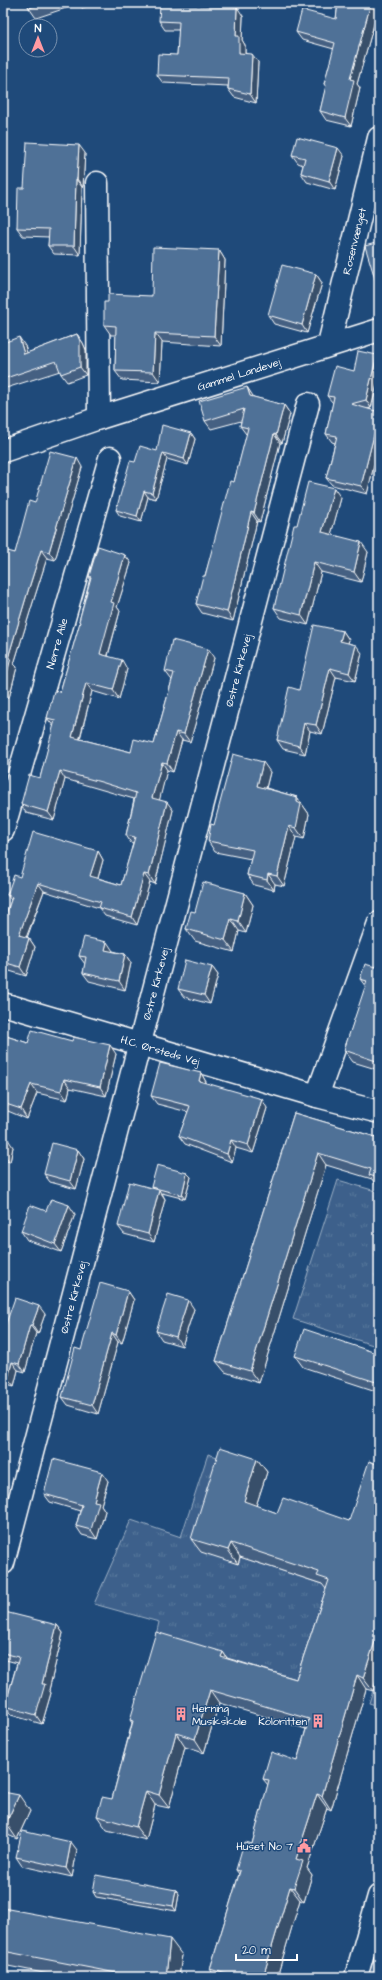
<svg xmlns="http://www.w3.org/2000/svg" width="382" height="1980" viewBox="0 0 382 1980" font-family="'Architects Daughter',sans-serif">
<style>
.grass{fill:#3c618b;stroke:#9eb0c5}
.park{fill:url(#park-tufts);stroke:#9eb0c5}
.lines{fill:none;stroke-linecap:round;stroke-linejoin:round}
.street-casing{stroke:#fff;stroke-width:25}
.secondary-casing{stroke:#fff;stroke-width:25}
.street{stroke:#1f4a7a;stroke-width:22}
.secondary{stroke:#1f4a7a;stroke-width:22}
.wall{fill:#456182;stroke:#fff}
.shaded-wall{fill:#384f6a;stroke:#fff}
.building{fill:#507197;stroke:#fff}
.labels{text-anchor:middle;stroke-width:3;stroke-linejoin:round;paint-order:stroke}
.street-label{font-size:11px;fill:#fff;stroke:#1f4a7a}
.poi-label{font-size:11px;fill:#fff;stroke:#1f4a7a;text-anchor:end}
</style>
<defs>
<pattern id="park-tufts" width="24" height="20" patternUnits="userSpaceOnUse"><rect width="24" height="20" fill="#3c618b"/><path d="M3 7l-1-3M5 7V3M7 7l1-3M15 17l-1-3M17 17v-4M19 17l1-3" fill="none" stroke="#59799c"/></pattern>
</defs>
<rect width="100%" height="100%" fill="#1f4a7a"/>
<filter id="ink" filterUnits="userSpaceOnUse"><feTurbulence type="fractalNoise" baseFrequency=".025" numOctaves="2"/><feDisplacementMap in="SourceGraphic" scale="8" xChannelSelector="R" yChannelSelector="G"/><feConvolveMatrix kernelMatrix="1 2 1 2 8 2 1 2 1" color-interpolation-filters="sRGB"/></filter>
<g filter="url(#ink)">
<polygon class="grass" points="379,1672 379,1706 369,1703"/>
<g class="park">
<polygon points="338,1180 379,1192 379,1347 293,1319"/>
<polygon points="208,1454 230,1461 238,1564 240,1557 328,1586 328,1699 154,1644 159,1622 94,1604 131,1520 181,1537"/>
</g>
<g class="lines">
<g class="street-casing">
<g id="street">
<polyline points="97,183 99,418"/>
<path id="s1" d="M329,344L379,138"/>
<path id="s2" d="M3,830L110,458"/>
<polyline points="317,1096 379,923"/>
<path id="s3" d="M3,1563L308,404"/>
</g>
</g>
<g class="secondary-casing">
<g id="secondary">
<path id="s4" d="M3,451L99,418L379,330"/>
<path id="s5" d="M3,1004L317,1096L379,1112"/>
<polyline points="356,1977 379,1896"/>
</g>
</g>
<use href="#street" class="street"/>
<use href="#secondary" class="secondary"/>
</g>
<g class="wall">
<polygon points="27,3 97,3 82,8 78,4 36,18 29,8"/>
<polygon points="338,3 379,3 379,10 378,10 357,84 360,88 351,126 326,120 320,111 326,87 324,84 334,49 302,40 296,32 336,19"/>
<polygon points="243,16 242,40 245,45 245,53 258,62 256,103 234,97 228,89 228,86 163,83 157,75 177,55 179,30 165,30 159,21"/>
<polygon points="85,153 83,187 82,187 80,255 54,254 48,246 49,237 23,236 17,228 24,188"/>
<polygon points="292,155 344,156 335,190 307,182 301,173 303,165 298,163"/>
<polygon points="379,242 379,286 376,282"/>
<polygon points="219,250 225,260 221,346 162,342 160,382 122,380 115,371 116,335 111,335 104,325 108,302 152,296"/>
<polygon points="316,274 322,283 307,333 274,324 268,315"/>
<polygon points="77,334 83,343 86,350 86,375 67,382 61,374 60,371 3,389 3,343 25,346 27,353"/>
<polygon points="377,355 379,357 379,377 371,408 367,409 379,412 379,445 367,494 332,485 326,478 335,443 332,442 326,434 333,403 327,396 354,371"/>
<polygon points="247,387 253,397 284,405 290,414 282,443 280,443 260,522 257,521 233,621 202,613 196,604 234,482 247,434 246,434 240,426 241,421 211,429 205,421"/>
<polygon points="191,433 195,439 188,465 167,459 156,499 148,497 141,522 120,516 116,510 157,451"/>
<polygon points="82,467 55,560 47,558 34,599 14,664 17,667 9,698 4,697 3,701 3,552 15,553 35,503"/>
<polygon points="341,498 331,534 368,552 361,582 321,572 308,625 281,618 274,608 297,525"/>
<polygon points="125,555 131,563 117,607 120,611 108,656 127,669 119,699 92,691 80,739 131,752 154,744 172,680 171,679 165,671 214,658 190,742 182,740 173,772 167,770 159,800 173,810 155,884 150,882 137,925 105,916 99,908 44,891 27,938 29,938 35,947 26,976 3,969 3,923 11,900 7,895 20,877 98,851 103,860 98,878 121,885 133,844 131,843 126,835 134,799 65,779 54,820 26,813 21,804 40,778 54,727 47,718 60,692 80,623 79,621 90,578 89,576"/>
<polygon points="343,631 349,640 348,643 362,653 355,681 336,677 322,734 310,731 305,754 283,749 277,740 299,690"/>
<polygon points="270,772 266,788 297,797 309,814 304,839 296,837 284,886 275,884 274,890 254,885 247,875 251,859 215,852 208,841 214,825"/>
<polygon points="245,893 253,905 246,933 239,931 234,952 195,941 186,929 195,912"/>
<polygon points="113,951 125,954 131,963 125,990 89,981 83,973 85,964 79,956"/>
<polygon points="212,967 218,975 210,1004 184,997 178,989"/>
<polygon points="379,968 379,1070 353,1062 344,1050 366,987 360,979"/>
<polygon points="3,1035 28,1043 116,1054 106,1096 70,1088 67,1100 37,1093 27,1119 3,1109"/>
<polygon points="201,1073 206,1082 206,1083 267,1108 253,1153 236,1148 232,1162 185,1144 179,1136 188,1112 157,1104 151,1096"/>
<polygon points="294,1113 379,1138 379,1187 377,1187 372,1179 326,1165 259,1383 225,1372 216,1361"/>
<polygon points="3,1138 13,1147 10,1162 3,1160"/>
<polygon points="78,1150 84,1159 76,1189 50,1182 44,1174"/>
<polygon points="187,1173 191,1177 185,1199 162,1193 165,1199 154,1242 124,1234 118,1226 152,1188 151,1187"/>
<polygon points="75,1214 61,1252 27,1240 21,1231"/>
<polygon points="128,1291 134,1300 122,1343 118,1342 98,1414 68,1405 62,1397 81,1350"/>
<polygon points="194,1309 182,1346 162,1340 156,1331"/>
<polygon points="45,1314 38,1334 36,1333 25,1372 18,1370 14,1386 3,1383 3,1332"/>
<polygon points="379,1354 379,1392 303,1367 295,1356"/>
<polygon points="257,1459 267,1472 256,1506 277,1513 349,1521 373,1691 366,1689 331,1810 327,1808 307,1868 312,1875 304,1902 300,1900 277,1977 215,1977 210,1969 239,1874 236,1870 252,1844 268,1785 263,1779 297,1761 306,1729 219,1703 204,1753 185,1747 169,1808 155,1805 146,1840 107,1830 97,1816 112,1799 132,1723 130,1720 223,1652 227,1658 296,1679 326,1589 322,1584 240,1557 238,1564 201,1552 191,1539"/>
<polygon points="108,1481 101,1505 105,1511 97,1539 82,1535 76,1526 80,1511 50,1502 44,1494"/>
<polygon points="3,1621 57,1625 63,1633 49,1690 51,1693 42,1724 11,1715 5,1706 17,1663 6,1660 3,1656 3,1640 5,1634 3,1632"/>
<polygon points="3,1792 30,1811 17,1839 3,1833"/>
<polygon points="77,1850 72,1877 22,1866 16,1857"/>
<polygon points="176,1890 179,1894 176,1911 96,1897 93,1892"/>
<polygon points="3,1908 182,1955 179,1977 64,1977 3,1965"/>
</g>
<g class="shaded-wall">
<polygon points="371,3 373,3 378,10 357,84 360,88 351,126 345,118 350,79"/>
<polygon points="237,7 243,16 242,40 245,45 245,61 239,53 236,36"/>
<polygon points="252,54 258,62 256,103 250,94"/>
<polygon points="79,145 85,153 83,187 77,179"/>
<polygon points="338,148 344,156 335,190 329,181"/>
<polygon points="76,179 82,187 80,255 74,246"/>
<polygon points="219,250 225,260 221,346 214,336"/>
<polygon points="316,274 322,283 307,333 302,325"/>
<polygon points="155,333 162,342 160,382 153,372"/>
<polygon points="77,334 83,343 86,350 86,375 80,367"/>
<polygon points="19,337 25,346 30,363 24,354"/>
<polygon points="377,355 379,357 379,377 371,408 366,400"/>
<polygon points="247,387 253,396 256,405 250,396"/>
<polygon points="284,405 290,414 282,443 276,435"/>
<polygon points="375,431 379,437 379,445 367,494 361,486"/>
<polygon points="191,433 195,439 188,465 184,459"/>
<polygon points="274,434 280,443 260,522 254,513"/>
<polygon points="163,453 167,459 156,499 152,493"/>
<polygon points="77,458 82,467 55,560 49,552"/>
<polygon points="334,488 341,498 329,542 322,532"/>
<polygon points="144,491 148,497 141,522 137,516"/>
<polygon points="251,512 257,521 233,621 227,612"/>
<polygon points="361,542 368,552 361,582 354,572"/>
<polygon points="41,550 47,558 34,599 14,664 17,667 9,698 3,690 8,658 28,591"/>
<polygon points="125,555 131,563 117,607 120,611 106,662 100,654 111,602"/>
<polygon points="314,562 321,572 308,625 301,615"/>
<polygon points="343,631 349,640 346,649 340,641"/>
<polygon points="356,645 362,653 355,681 349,673"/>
<polygon points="208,649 214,658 190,742 184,734"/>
<polygon points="122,660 127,669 119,699 113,690"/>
<polygon points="330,668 336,677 322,734 316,725"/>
<polygon points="86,683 92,691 78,745 72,737"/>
<polygon points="3,695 4,697 3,701"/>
<polygon points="304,723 310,731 305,754 299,746"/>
<polygon points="176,732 182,740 173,772 167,763"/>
<polygon points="162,762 167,770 158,806 152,798"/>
<polygon points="263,762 270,772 264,796 257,786"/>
<polygon points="60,771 65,779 54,820 48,812"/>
<polygon points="297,797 309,814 304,839 296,828"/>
<polygon points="167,802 173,810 155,884 149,875"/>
<polygon points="289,826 296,837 284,886 277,876"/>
<polygon points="98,851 103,860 96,885 90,876"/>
<polygon points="144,874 150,882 137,925 132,917"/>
<polygon points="268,874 275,884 274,890 267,880"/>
<polygon points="38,883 44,891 24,943 19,935"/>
<polygon points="245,893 253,905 246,933 238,921"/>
<polygon points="231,919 239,931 234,952 225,940"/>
<polygon points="29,938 35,947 26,976 20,967"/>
<polygon points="107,942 113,951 111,958 105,950"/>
<polygon points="125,954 131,963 125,990 119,981"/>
<polygon points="212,967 218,975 210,1004 204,995"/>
<polygon points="3,1014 5,1018 3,1027"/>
<polygon points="110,1045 116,1054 106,1096 100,1087"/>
<polygon points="201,1073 206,1082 204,1089 199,1081"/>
<polygon points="64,1079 70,1088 67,1100 61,1091"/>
<polygon points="31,1084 37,1093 27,1119 21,1109"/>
<polygon points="262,1099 267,1108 253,1153 248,1145"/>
<polygon points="7,1138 13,1147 10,1162 3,1153"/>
<polygon points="231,1140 236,1148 232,1162 227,1154"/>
<polygon points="78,1150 84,1159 76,1189 70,1181"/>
<polygon points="318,1153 326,1165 259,1383 250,1371"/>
<polygon points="187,1173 191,1177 185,1199 182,1195"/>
<polygon points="159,1190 165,1199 154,1242 148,1234"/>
<polygon points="69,1205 75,1214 61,1252 55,1244"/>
<polygon points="128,1291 134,1300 122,1343 116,1335"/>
<polygon points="188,1300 194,1309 182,1346 176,1337"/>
<polygon points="39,1306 45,1314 38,1334 32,1325"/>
<polygon points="30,1325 36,1333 25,1372 19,1364"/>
<polygon points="112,1333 118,1342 98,1414 92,1405"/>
<polygon points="12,1362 18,1370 14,1386 8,1378"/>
<polygon points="257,1459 267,1472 253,1515 244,1501"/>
<polygon points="102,1472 108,1481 101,1505 105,1511 97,1539 91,1530 94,1501"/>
<polygon points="231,1543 240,1557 238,1564 228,1550"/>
<polygon points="57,1625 63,1633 49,1690 51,1693 42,1724 36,1715 42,1684"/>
<polygon points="379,1629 379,1672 373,1691 363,1678"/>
<polygon points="223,1652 232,1666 221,1657"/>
<polygon points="357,1675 366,1689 331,1810 322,1796"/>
<polygon points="210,1690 219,1703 204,1753 195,1739"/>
<polygon points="3,1727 6,1731 3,1743"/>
<polygon points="176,1733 185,1747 169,1808 159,1795"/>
<polygon points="146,1791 155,1805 146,1840 136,1827"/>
<polygon points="317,1794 327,1808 307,1868 312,1875 304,1902 294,1888 296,1859"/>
<polygon points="19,1795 30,1811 17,1839 6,1823"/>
<polygon points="71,1842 77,1850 72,1877 66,1868"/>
<polygon points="290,1887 300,1900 277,1977 263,1977"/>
<polygon points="176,1890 179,1894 176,1911 173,1906"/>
<polygon points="170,1939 182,1955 179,1977 166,1977"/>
</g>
<g class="building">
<polygon points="27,3 44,3 29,8"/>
<polygon points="338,3 371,3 350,79 354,80 345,118 320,111 326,85 324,84 335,43 296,32 302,10 336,19"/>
<polygon points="160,4 237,7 236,36 239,36 239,53 252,54 250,94 228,89 229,78 157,75 158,54 177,55 179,22 159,21"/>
<polygon points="297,137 338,148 329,181 301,173 305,158 292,155"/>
<polygon points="27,142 79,145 77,179 76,179 74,246 48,246 49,229 17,228 18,188 24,188"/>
<polygon points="379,242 379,280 376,282 365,246"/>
<polygon points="153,247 219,250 214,336 155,333 153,372 115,371 116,326 104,325 104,302 108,302 108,294 152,296"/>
<polygon points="282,265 316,274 302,325 268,315"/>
<polygon points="77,334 80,341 80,367 61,374 56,361 3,379 3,343 19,337 24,354"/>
<polygon points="358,351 377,355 366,400 351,404 379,412 379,432 375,431 361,486 326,478 337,436 326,434 334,397 327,396 335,366 354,371"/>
<polygon points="247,387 250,396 284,405 276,435 274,434 254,513 251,512 227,612 196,604 203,576 205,576 230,481 234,482 248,428 240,426 244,409 205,421 199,401"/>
<polygon points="162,425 191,433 184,459 163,453 152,493 144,491 137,516 116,510 130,461 135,462 140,446 157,451"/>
<polygon points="50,451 77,458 49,552 41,550 28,591 8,658 11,658 3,689 3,552 4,550 15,553 29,501 35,503"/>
<polygon points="308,482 334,488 322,532 361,542 354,572 314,562 301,615 274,608 294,525 297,525"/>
<polygon points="98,546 125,555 111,602 114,603 100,654 122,660 113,690 86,683 72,737 131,752 134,739 154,744 174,673 165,671 172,640 208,649 184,734 176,732 167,763 162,762 152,798 167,802 149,875 144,874 132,917 99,908 101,902 38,883 19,935 29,938 20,967 3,962 3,923 12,897 7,895 14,875 20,877 33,832 98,851 90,876 121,885 135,837 126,835 136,793 101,782 60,771 48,812 21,804 29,775 40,778 55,720 47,718 54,691 60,692 80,622 79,621 91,577 89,576"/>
<polygon points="314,625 343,631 340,641 356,645 349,673 330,668 316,725 304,723 299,746 277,740 289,687 299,690"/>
<polygon points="233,754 263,762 257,786 297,797 297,802 301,804 296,828 289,826 277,876 268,874 267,880 247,875 253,850 208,841 211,824 214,825"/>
<polygon points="203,882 245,893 238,921 231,919 225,940 186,929 191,911 195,912"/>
<polygon points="84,937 107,942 105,950 125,954 119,981 83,973 86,957 79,956"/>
<polygon points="185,960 212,967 204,995 178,989"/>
<polygon points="365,964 379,968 379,1062 344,1050 367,981 360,979"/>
<polygon points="32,1030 72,1041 73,1037 110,1045 100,1087 64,1079 61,1091 31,1084 21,1109 3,1103 3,1035 28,1043"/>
<polygon points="160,1063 201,1073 199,1081 262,1099 248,1145 231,1140 227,1154 179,1136 190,1106 151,1096"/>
<polygon points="294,1113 379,1138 379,1178 369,1175 371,1169 318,1153 250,1371 216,1361"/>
<polygon points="3,1138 7,1138 3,1153"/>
<polygon points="52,1143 78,1150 70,1181 44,1174"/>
<polygon points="157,1165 187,1173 182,1195 151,1187"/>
<polygon points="129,1182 159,1190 148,1234 118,1226"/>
<polygon points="51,1199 69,1205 55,1244 21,1231 30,1205 46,1211"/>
<polygon points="100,1283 128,1291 116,1335 112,1333 92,1405 62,1397 75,1348 81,1350"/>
<polygon points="168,1294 188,1300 176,1337 156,1331"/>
<polygon points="15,1298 39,1306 32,1325 30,1325 19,1364 12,1362 8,1378 3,1376 3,1332"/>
<polygon points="304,1329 379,1354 379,1383 295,1356"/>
<polygon points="220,1447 257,1459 244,1501 277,1513 283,1498 349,1521 369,1461 379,1465 379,1629 363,1678 357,1675 322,1796 317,1794 296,1859 303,1861 294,1888 290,1887 263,1977 236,1977 210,1969 240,1871 236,1870 244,1842 252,1844 269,1780 263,1779 271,1752 297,1761 309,1719 210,1690 195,1739 176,1733 159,1795 146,1791 136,1827 97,1816 102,1797 112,1799 133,1721 130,1720 156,1632 223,1652 221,1657 296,1679 329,1580 317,1576 319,1572 231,1543 228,1550 191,1539"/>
<polygon points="53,1459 102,1472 94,1501 99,1502 91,1530 76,1526 82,1505 44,1494"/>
<polygon points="5,1612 57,1625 42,1684 45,1684 36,1715 5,1706 19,1657 3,1653 3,1640 6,1630 3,1629 3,1621"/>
<polygon points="3,1792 19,1795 6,1823 3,1822"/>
<polygon points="22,1831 71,1842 66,1868 16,1857"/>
<polygon points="96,1875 176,1890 173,1906 93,1892"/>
<polygon points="3,1908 170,1939 166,1977 137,1977 3,1951"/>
<polygon points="379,1944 379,1977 368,1977"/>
</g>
</g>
<defs>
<g id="building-bare" transform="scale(1.08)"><path d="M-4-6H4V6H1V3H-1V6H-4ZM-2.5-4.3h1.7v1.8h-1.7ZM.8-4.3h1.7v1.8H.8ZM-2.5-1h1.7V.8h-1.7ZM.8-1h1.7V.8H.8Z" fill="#ff9aa2" stroke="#1f4a7a" stroke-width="2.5" paint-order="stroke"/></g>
<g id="civic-bare" transform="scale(1.08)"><path d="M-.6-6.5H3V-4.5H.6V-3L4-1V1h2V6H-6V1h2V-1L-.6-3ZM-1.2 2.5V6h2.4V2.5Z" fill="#ff9aa2" stroke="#1f4a7a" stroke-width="2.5" paint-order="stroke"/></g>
</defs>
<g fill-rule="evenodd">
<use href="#building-bare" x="181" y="1714"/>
<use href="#building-bare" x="318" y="1721"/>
<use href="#civic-bare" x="304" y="1846"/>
</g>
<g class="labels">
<g class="street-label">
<text dy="4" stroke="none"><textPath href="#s1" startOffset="106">Rosenvænget</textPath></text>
<text dy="4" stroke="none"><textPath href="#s4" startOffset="248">Gammel Landevej</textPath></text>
<text dy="4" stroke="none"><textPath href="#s2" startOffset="194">Nørre Alle</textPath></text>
<text dy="4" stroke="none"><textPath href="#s3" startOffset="923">Østre Kirkevej</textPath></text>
<text dy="4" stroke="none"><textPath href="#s3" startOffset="599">Østre Kirkevej</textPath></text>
<text dy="4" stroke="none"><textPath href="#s5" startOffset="164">H.C. Ørsteds Vej</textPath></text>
<text dy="4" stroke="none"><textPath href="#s3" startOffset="275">Østre Kirkevej</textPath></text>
</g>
<g class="poi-label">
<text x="192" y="1712" text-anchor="start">Herning<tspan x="192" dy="13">Musikskole</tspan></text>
<text x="307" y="1725">Koloritten</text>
<text x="293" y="1850">Huset No 7</text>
</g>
</g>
<rect width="382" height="1980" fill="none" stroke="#1f4a7a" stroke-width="16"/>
<rect x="8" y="8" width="366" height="1964" fill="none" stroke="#fff" stroke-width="1.5" filter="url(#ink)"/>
<g transform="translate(38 38)"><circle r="19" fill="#1f4a7a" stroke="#7992af"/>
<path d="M0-3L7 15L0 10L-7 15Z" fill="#ff9aa2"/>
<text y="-6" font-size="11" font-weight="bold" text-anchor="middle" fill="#ffffff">N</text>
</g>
<path d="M236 1954v6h61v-6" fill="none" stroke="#ffffff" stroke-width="2"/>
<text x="242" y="1954" font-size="12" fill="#ffffff" stroke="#1f4a7a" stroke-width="3" paint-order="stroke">20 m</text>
</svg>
